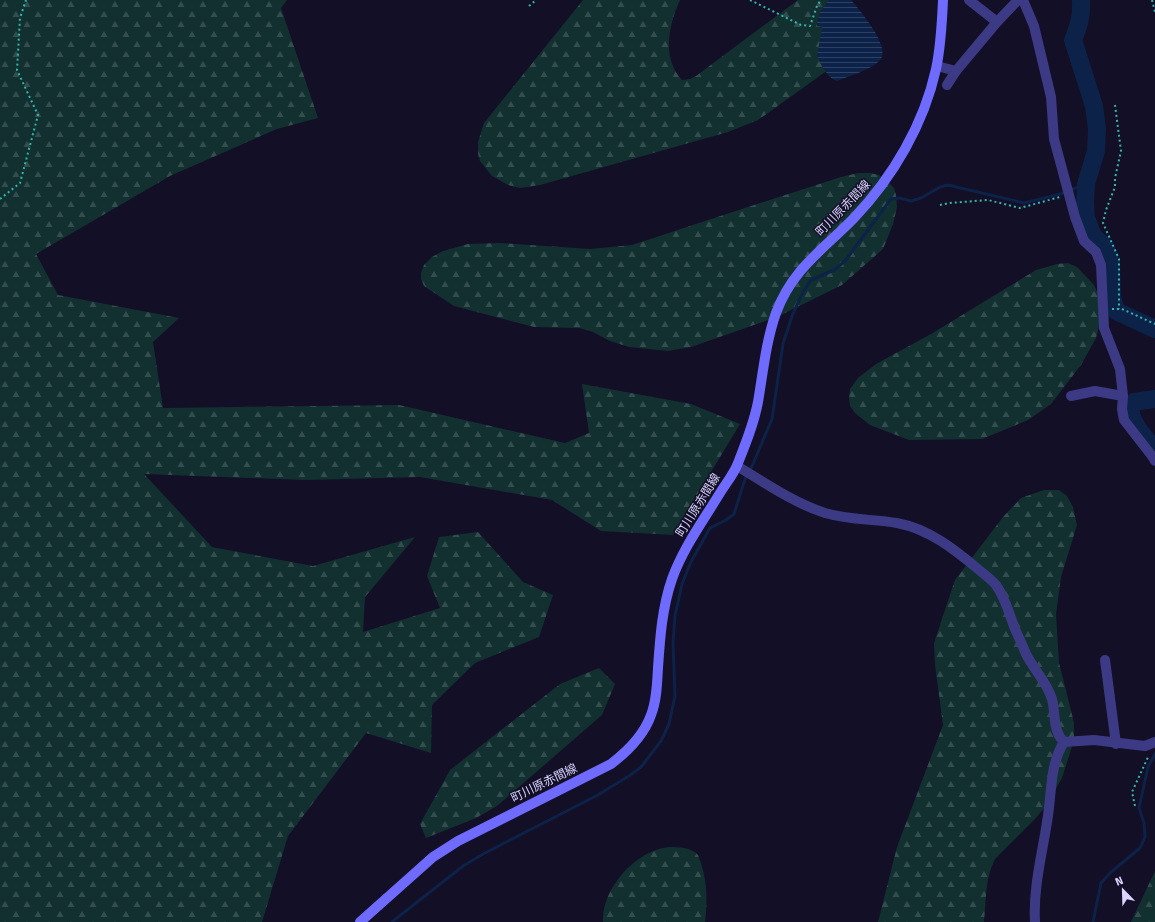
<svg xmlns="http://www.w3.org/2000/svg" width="1155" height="922" viewBox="0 0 1155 922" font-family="'Fira Sans','Noto Sans JP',sans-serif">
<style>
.forest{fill:url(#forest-firs)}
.water{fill:url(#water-rules)}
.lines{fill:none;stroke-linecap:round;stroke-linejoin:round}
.stream{stroke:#0c2248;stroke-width:3}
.river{stroke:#0c2248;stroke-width:18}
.path{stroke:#2fb8b0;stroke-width:2;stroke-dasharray:2 3;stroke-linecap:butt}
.street{stroke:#3d3a85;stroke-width:10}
.secondary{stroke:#6f6bff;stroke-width:10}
.labels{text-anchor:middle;stroke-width:3;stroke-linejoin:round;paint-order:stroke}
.street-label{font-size:12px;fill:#d9d4ff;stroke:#130f26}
</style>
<defs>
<pattern id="forest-firs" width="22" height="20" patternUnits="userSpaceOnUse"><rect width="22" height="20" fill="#12302f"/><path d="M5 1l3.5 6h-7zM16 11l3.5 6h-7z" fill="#344d4e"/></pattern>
<pattern id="water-rules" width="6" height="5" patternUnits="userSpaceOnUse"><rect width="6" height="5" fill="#0c2248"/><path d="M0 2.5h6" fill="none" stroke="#2f4163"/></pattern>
</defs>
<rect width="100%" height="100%" fill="#130f26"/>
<g class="forest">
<polygon points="0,0 287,0 281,8 318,118 277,129 170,176 36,254 58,295 179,318 153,342 163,408 399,405 565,443 589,433 582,384 691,404 740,424 673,535 601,531 552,500 420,477 306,480 144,474 212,547 313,566 415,537 365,597 363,632 440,608 427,576 439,537 478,532 523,582 553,595 539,637 475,663 432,705 431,753 366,733 288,836 262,922 0,922"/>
<path d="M583,0H680C669,24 661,58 682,80L690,79L696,76L798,0H832L835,65L758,120L728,132L540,185L520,188L508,185L492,176L480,161L478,154V142L484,123Z"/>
<polygon points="858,173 870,173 879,175 886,180 894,188 896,195 897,207 893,224 883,249 842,285 777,317 691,347 668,351 629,347 610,341 593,332 579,328 534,327 454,306 424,286 421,279 421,273 424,265 432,257 443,251 468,244 500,243 590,249 632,245 757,204 841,177"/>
<polygon points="1068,263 1077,267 1094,285 1099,296 1102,316 1096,338 1081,365 1051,404 1028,420 982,439 909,440 870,425 855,413 850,406 849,398 850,389 858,378 876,364 931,334 1036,270 1057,264"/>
<path d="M1044,490H1059L1067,496L1073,507L1077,525L1061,577L1056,614L1059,663L1065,686L1074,723V740L1062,778L1046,806L1034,820L995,859C985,878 986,902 984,922H878L897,847L943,725L935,665L934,643L955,580L1003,517L1021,498Z"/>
<polygon points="599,668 615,684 602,715 497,806 476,818 426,838 420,824 450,770 560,684"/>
<path d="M669,847C678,847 691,847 698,855C707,877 708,899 705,922H603C601,889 636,850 669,847Z"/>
<polygon points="1155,871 1155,922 1131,922"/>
</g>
<path class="water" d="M829,0H851C860,10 890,46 881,59C874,69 849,76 837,81C827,78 820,63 817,54C820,45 819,37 823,28L822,27L817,26V24L820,12Z"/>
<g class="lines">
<g class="stream">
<polyline points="392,922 463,866 483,854 596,796 629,776 641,767 661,741 669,724 675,696 673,643 675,616 682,584 691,562 710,528 726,520 734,514 745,479 753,464 772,419 783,344 792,316 803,292 811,280 834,270 845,261 891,199 899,198 911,201 921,198 940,187 948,185 1024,203 1060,194 1086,184"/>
<polyline points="1093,922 1101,883 1110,873 1140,848 1145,837 1144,823 1139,808 1148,767 1155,754"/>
</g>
<g class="river">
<path d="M1081,0C1082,15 1079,26 1073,40L1094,106L1097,129L1096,151L1086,184L1085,203L1086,218L1093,236L1105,247L1111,262L1112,297L1116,311L1155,329"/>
<path d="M1155,399L1134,402L1130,406C1130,423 1145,437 1155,450"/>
</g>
<g class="path">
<polyline points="750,0 801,25 810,26 817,6 821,0"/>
<polyline points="1152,0 1155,12"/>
<polyline points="529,6 536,0"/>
<polyline points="1115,105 1121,151 1115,178 1115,187 1106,210 1103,223 1119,259 1119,309"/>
<polyline points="0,199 20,183 38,115 17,70 20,18 26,0"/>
<polyline points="940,205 949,203 988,200 1020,208 1060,197"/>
<polyline points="1112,309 1122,309 1155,324"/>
<polyline points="1135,806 1132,792 1149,755"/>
</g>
<g class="street">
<polyline points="969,0 997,22"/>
<polyline points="1023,0 1034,26 1051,97 1054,139 1075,217 1084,241 1096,252 1101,265 1104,328 1120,369 1123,396 1122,409 1124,420 1152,456 1155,461"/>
<polyline points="937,66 956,71 997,22 1018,0"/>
<polyline points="947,85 956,71"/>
<polyline points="1071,396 1095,391 1123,396"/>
<path d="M737,466C765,483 794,503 825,513C849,520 873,519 897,523C929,529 954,549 978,569C984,574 991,579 996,585C1006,599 1009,614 1015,629C1019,638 1023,646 1026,654C1034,670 1047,682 1052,699C1056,714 1052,730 1064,742"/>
<polyline points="1105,660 1116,744"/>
<path d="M1035,922C1033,888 1042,855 1047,822C1052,795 1049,766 1064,742L1094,740L1145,746L1155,742"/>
</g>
<path class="secondary" d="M360,922L433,857L458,841L611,764C628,751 644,735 651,715C657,700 657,683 658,668C660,638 662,608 672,579C683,548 703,521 720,493C726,483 734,474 738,463C746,443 754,423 758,402C763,373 766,341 776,313C792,269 823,250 854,218C893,177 924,124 936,69C941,46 942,23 943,0"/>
</g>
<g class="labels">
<g class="street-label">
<text transform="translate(843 208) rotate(-46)" y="4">町川原赤間線</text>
<text transform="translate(698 505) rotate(-58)" y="4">町川原赤間線</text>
<text transform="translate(544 783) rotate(-26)" y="4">町川原赤間線</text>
</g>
</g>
<g transform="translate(1123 890) rotate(337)" stroke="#130f26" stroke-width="3" paint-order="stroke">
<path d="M0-3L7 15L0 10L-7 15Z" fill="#d9d4ff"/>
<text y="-6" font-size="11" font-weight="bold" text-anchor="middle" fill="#d9d4ff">N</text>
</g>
</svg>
